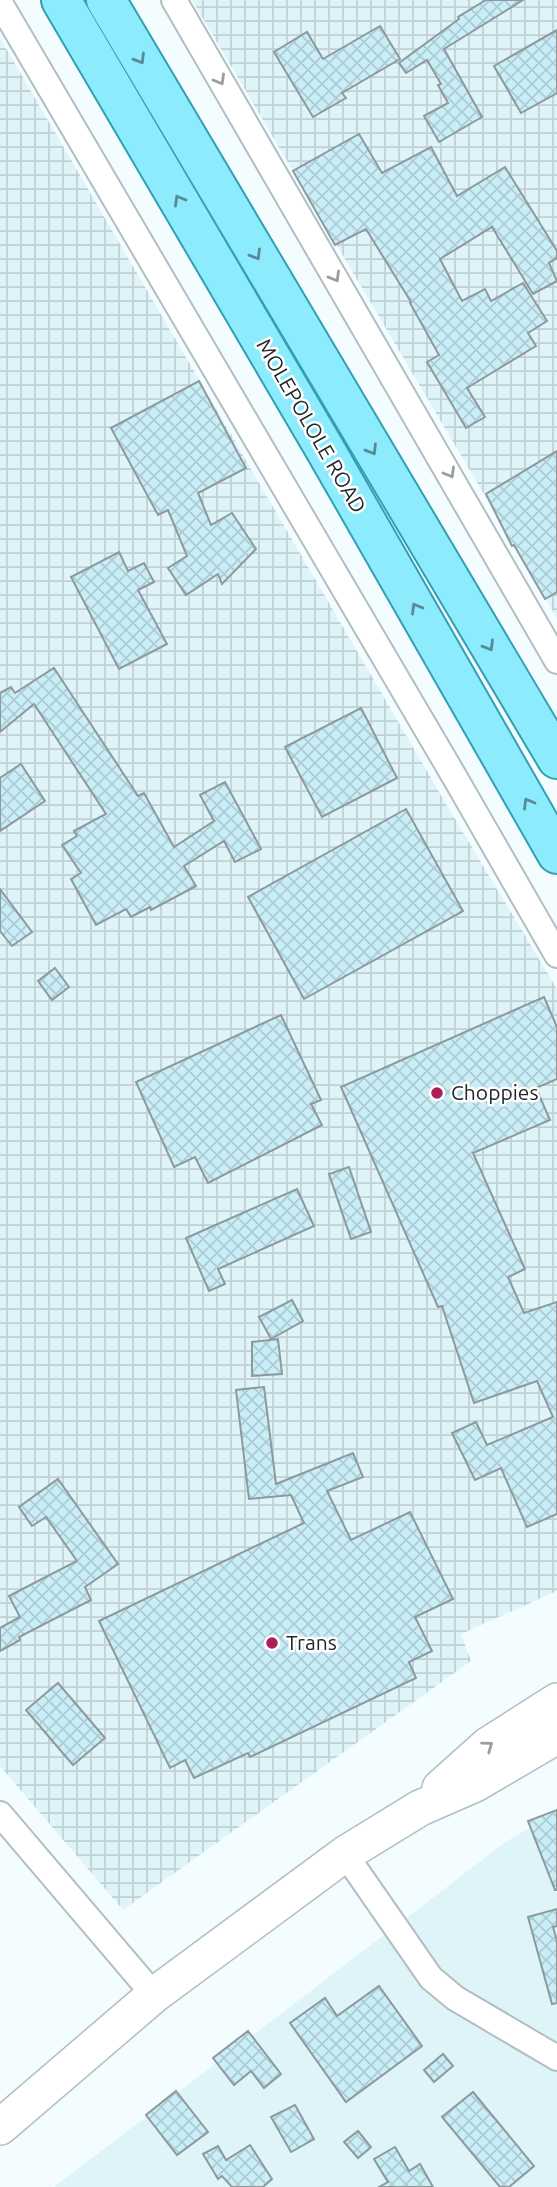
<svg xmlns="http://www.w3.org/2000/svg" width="557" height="2187" viewBox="0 0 557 2187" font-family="Ubuntu,sans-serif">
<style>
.built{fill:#dff4f9}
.industrial{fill:url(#industrial-grid)}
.building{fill:url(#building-cross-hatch);stroke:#8e999c;stroke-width:2}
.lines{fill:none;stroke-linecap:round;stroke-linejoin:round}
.minor-casing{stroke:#b2bec1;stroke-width:28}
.secondary-casing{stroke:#b2bec1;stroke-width:38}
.primary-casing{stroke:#359fb2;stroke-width:42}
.minor{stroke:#fff;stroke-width:24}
.secondary{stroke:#fff;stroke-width:35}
.primary{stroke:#8cecfe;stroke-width:38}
.oneway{stroke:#588a93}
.oneway2{stroke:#9c9e9e}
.poi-dot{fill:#ad1f58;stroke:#fff;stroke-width:2.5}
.labels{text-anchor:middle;stroke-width:5;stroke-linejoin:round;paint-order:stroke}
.street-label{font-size:21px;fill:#232728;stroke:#fff}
.poi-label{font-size:21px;fill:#232728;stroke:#fff;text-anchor:start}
</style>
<defs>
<pattern id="industrial-grid" width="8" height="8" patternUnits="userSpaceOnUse" patternTransform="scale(1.75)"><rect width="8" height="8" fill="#dff4f9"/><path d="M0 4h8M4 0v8" fill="none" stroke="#bfd1d5"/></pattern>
<pattern id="building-cross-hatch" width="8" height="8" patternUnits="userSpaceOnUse" patternTransform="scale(1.75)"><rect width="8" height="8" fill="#c9eef7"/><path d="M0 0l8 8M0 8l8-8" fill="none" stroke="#acccd4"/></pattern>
</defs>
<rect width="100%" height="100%" fill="#f3fdff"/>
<polygon class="built" points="557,1812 557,2187 54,2187 507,1841"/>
<g class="industrial">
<polygon points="192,0 557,0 557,618"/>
<polygon points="0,38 449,809 557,989 557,1591 461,1634 471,1661 123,1910 0,1766"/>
</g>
<g class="building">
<polygon points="486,0 523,0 444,49 482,117 439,142 424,116 448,103 438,85 441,84 427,60 406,73 399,63 459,19 458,17"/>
<polygon points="380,26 400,59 342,93 346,98 313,117 274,52 307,32 323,59"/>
<polygon points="557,30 557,93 521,113 494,66"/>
<polygon points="359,134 382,173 431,147 457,196 505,167 557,251 557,258 549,263 557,281 533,294 492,227 440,259 462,301 485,289 491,301 523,283 547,321 528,333 536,346 467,388 485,417 466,428 427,362 439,355 410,303 411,302 366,229 335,245 293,171"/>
<polygon points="199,381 246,468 198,493 211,525 232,513 256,549 222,584 218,574 186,595 168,568 187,556 168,510 158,515 111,428"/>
<polygon points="557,451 557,592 545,599 514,545 512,546 486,494"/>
<polygon points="119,552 128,571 144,563 154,582 138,590 167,644 119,669 71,577"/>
<polygon points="54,668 138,796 144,793 174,847 214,821 200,795 225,782 261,849 235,862 224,841 184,866 196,886 151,910 150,907 131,917 126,909 96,925 71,879 81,873 62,845 77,836 74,831 106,814 34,704 0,732 0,693 11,687 15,693"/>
<polygon points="361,708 397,778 322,817 285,747"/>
<polygon points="21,764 45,801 0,831 0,778"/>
<polygon points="406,809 463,911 304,999 248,897"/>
<polygon points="0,889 32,932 12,946 0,931"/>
<polygon points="55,968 69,987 52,1000 38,981"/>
<polygon points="544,997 557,1027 557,1079 536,1088 550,1120 473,1153 525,1269 508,1277 524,1313 557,1302 557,1514 527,1527 501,1468 475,1480 452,1433 476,1422 487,1445 553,1417 537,1381 474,1403 442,1306 438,1307 341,1087"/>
<polygon points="281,1015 321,1100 311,1104 322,1125 208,1183 195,1157 174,1167 136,1082"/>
<polygon points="349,1167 371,1232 351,1239 329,1174"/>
<polygon points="297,1189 314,1226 218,1269 225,1284 209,1291 186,1238"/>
<polygon points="292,1300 303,1321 271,1339 259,1317"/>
<polygon points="278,1339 282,1374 252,1376 252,1342"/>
<polygon points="264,1387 276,1484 353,1453 363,1477 327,1491 351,1540 410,1512 453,1599 415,1617 432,1651 409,1662 416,1678 250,1757 248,1753 194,1778 185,1760 170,1768 99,1621 304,1523 291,1495 249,1499 236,1390"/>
<polygon points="58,1479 118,1564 85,1587 91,1600 19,1637 20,1640 0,1651 0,1628 20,1617 9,1596 77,1561 46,1517 32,1526 19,1507"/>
<polygon points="58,1683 105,1738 73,1765 26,1710"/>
<polygon points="557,1810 557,1890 555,1890 528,1821"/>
<polygon points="557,1909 557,1926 553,1927 557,1941 557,2003 552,2004 528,1917"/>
<polygon points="379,1986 422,2046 346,2102 290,2023 325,1998 337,2016"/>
<polygon points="248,2031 281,2074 264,2088 251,2071 234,2085 213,2058"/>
<polygon points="443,2054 453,2066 434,2082 424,2070"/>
<polygon points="176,2091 208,2132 177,2155 146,2115"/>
<polygon points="473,2092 534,2166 509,2187 500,2187 442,2117"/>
<polygon points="295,2105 314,2139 291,2152 271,2117"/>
<polygon points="358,2131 371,2147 358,2158 344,2142"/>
<polygon points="250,2145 272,2179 263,2187 232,2187 222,2176 218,2179 203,2154 218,2146 226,2160"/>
<polygon points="395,2147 409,2171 420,2164 433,2187 379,2187 388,2182 374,2159"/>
</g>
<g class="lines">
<g class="minor-casing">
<g id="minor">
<polyline points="174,0 557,661"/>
<polyline points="0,3 454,776 557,955"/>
<polyline points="0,1814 154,1995"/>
<polyline points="345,1854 431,1978 455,1998 557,2058"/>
</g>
</g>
<g class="secondary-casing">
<g id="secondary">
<polyline points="440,1788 488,1745 557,1701"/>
<polyline points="0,2127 154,1995 345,1854 420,1808 475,1784 557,1736"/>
</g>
</g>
<g class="primary-casing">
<g id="primary">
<polyline points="61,0 326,451 557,854"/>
<polyline points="106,0 557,759"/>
</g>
</g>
<use href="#minor" class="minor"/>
<use href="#secondary" class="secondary"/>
<use href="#primary" class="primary"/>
</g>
<defs><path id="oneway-chevron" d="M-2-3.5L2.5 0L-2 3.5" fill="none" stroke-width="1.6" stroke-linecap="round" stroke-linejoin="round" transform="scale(1.75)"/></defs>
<g class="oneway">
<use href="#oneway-chevron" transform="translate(140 59) rotate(59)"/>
<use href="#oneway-chevron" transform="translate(179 200) rotate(-120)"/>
<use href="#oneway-chevron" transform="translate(256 255) rotate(59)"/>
<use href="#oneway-chevron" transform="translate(372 450) rotate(59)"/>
<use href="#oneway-chevron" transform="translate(416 608) rotate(-120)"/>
<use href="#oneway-chevron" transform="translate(489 646) rotate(59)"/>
<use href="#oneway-chevron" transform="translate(528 803) rotate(-120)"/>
</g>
<g class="oneway2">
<use href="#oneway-chevron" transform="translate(220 80) rotate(60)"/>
<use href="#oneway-chevron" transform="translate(335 277) rotate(60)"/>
<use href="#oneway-chevron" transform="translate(450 473) rotate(60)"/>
<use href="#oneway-chevron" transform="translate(488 1746) rotate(-36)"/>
</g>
<g class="poi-dot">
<circle cx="437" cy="1093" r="7"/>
<circle cx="272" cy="1643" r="7"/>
</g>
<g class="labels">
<g class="street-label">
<text transform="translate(311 426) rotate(60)" y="7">MOLEPOLOLE ROAD</text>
</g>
<g class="poi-label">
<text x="451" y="1100">Choppies</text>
<text x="286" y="1650">Trans</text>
</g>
</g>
</svg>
